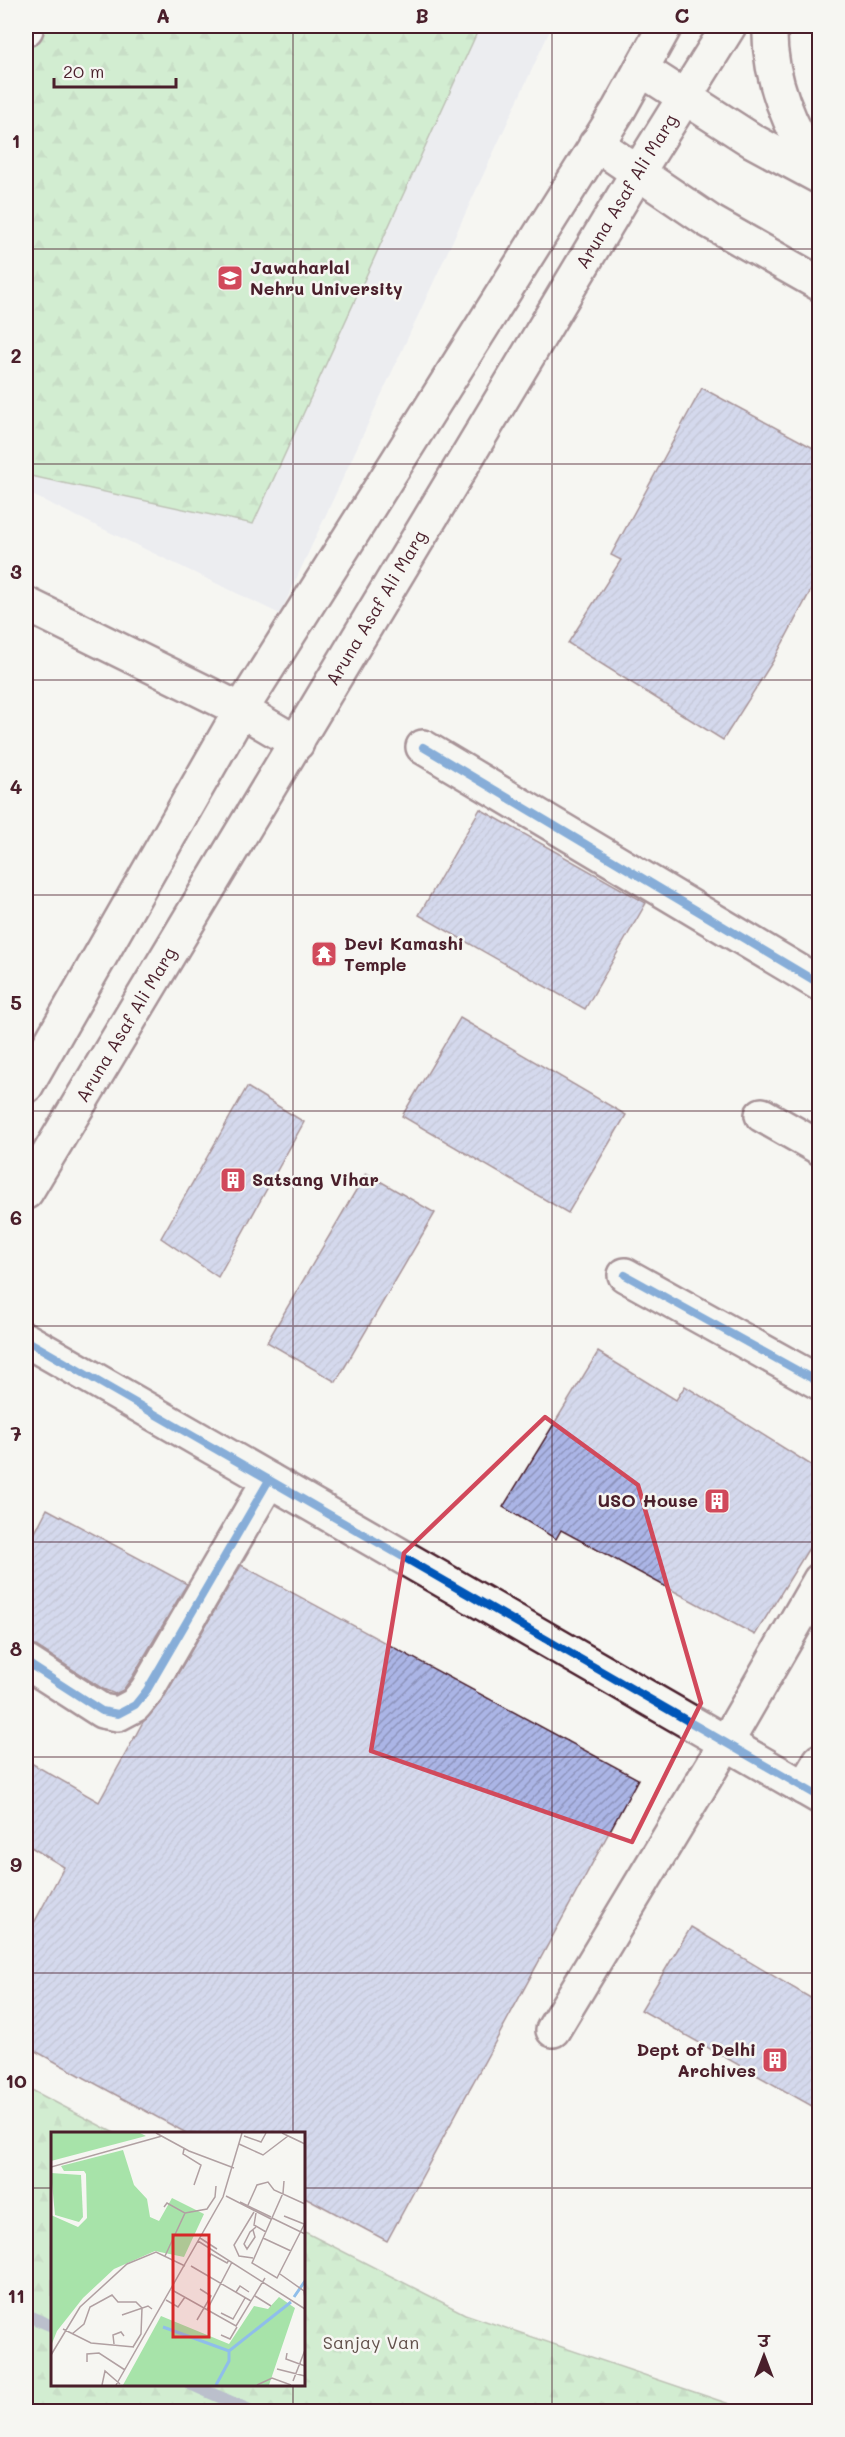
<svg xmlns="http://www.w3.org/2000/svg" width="845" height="2437" viewBox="0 0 845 2437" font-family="Mali,'Playpen Sans Deva',sans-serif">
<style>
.built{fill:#e0e2ee}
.forest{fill:url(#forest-firs);stroke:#78816a;stroke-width:1.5}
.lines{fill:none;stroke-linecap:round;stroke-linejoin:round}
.stream{stroke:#737e9e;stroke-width:12}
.building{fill:url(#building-hatch);stroke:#4a1f2b;stroke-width:1.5}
.minor-casing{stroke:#4a1f2b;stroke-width:38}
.major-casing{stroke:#4a1f2b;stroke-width:38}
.minor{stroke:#f6f6f2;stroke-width:33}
.major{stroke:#f6f6f2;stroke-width:33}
.cycleway-casing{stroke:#f6f6f2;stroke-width:11}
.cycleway{stroke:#0057b8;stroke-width:8}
.marked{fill:none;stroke:#d1495b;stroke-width:4.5;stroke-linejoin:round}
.grid{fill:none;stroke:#4a1f2b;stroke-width:1.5;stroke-opacity:0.55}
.labels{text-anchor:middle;stroke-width:5;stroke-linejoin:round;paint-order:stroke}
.street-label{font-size:18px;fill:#4a1f2b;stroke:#f6f6f2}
.poi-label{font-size:18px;font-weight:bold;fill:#4a1f2b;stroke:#f6f6f2;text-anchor:start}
.park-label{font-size:18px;fill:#61504a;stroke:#f6f6f2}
.inset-river{fill:none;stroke:#8fbeea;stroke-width:3}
.inset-road{fill:none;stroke:#b1a0a2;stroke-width:1.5}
.view{fill:#d62828;fill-opacity:0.15;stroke:#d62828;stroke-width:3}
.inset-edge{fill:none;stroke:#4a1f2b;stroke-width:3}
.neatline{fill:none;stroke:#4a1f2b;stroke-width:2}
.grid-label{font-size:20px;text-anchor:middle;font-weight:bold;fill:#4a1f2b}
</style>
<defs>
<pattern id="forest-firs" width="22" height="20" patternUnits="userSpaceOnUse" patternTransform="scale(1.5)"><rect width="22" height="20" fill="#a7e3a9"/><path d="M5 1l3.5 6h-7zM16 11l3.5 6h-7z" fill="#91c292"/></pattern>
<pattern id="building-hatch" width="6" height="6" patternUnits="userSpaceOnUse" patternTransform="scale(1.5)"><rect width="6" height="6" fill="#abb5e6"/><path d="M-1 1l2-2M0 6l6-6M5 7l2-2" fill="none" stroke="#8d93bb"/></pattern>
</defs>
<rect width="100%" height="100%" fill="#f6f6f2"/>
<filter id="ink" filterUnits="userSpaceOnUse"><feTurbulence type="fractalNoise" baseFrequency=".0167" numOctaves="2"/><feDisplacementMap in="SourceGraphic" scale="12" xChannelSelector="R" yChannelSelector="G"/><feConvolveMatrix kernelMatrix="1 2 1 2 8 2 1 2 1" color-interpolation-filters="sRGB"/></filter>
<g filter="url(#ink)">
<polygon class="built" points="26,26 552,26 280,614 26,492"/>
<g class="forest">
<polygon points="26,26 480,26 253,524 26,475"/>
<polygon points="26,2087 116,2134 52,2134 52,2384 303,2384 303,2231 465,2314 750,2411 26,2411"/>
</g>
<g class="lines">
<g class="stream">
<polyline points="26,2315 52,2326"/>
<polyline points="190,2384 254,2412"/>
</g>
</g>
<g class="building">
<polygon points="702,388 819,451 819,575 773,661 723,740 568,643 621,560 611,555"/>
<polygon points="480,809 646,903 585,1009 419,915"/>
<polygon points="460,1018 626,1115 568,1213 402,1116"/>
<polygon points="247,1087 304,1122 218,1277 161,1238"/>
<polygon points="366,1173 435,1213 336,1382 267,1342"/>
<polygon points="598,1352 676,1400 685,1386 819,1470 819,1532 755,1635 561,1530 556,1539 503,1507"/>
<polygon points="47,1509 187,1584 131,1679 123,1690 115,1694 103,1689 36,1646 26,1644 26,1550"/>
<polygon points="241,1565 638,1779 387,2241 303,2196 303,2134 188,2134 26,2046 26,1938 64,1867 26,1844 26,1760 99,1802 143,1722 163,1699"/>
<polygon points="691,1927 819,2003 819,2110 641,2010"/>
</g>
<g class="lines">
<g class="minor-casing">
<g id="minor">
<polyline points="26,29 27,26"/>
<polyline points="26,604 241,710 297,743"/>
<polyline points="423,747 820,984"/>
<polyline points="762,1115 820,1148"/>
<polyline points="625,1275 820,1383"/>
<polyline points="26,1340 820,1797"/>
<polyline points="26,1662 102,1711 118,1714 135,1705 147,1690 269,1480"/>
<polyline points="804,1788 820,1761"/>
<polyline points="553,2030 726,1743 820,1580"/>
</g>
</g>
<g class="major-casing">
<g id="major">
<path d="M770,26C768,77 790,130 820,172"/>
<polyline points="641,69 753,141 820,177"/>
<polyline points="596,144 709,221 820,284"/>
<polyline points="26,1086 241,710 619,109 665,26"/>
<path id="s1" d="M26,1192L638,172L729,26"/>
</g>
</g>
<use href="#minor" class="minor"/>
<use href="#major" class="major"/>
<g class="cycleway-casing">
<g id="cycleway">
<polyline points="423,747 820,984"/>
<polyline points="625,1275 820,1383"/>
<polyline points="26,1340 820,1797"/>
<polyline points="26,1662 102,1711 118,1714 135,1705 147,1690 269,1480"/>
</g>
</g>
<use href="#cycleway" class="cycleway"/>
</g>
</g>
<path d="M0 0H845V2437H0ZM545,1417L638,1485L701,1703L632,1842L371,1751L404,1553Z" fill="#f6f6f2" fill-opacity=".55" fill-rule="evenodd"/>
<path class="marked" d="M545,1417L638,1485L701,1703L632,1842L371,1751L404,1553Z"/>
<path class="grid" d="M293,26V2134M552,26V2412M26,249H820M26,464H820M26,680H820M26,895H820M26,1111H820M26,1326H820M26,1542H820M26,1757H820M26,1973H820M26,2188H52M303,2188H820M293,2384V2412"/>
<defs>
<g id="university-square" transform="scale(1.35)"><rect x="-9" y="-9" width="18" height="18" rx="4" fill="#d1495b" stroke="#f6f6f2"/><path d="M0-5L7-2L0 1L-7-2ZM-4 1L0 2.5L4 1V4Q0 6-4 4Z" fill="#fff"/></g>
<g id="temple-square" transform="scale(1.35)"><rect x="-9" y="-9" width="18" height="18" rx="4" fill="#d1495b" stroke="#f6f6f2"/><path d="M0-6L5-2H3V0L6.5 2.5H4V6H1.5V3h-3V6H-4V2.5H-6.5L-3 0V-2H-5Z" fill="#fff"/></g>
<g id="building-square" transform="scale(1.35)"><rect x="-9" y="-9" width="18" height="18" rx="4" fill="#d1495b" stroke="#f6f6f2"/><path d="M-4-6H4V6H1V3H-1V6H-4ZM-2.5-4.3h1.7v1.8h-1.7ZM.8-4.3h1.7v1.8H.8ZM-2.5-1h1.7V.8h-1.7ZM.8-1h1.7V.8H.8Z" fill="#fff"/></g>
</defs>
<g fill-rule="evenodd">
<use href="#university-square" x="230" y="278"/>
<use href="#temple-square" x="324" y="954"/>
<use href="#building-square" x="233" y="1180"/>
<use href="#building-square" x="717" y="1501"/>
<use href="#building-square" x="775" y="2060"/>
</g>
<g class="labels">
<g class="street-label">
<text dy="6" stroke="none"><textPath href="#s1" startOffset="1167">Aruna Asaf Ali Marg</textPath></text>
<text dy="6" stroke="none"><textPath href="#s1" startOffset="681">Aruna Asaf Ali Marg</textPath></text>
<text dy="6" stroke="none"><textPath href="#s1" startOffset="195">Aruna Asaf Ali Marg</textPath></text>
</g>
<g class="poi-label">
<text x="250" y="274">Jawaharlal<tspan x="250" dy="21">Nehru University</tspan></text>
<text x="344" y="950">Devi Kamashi<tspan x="344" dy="21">Temple</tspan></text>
<text x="252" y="1186">Satsang Vihar</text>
<text x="698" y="1507" text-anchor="end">USO House</text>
<text x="756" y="2056" text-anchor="end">Dept of Delhi<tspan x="756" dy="21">Archives</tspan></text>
</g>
<g class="park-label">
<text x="371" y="2349">Sanjay Van</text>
</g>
</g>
<g transform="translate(51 2132)">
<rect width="254" height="254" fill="#f6f6f2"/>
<path d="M0,1H89L95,4L0,29ZM72,18L83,53L96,67L99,85L108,89L121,66L153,82L133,125L104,119L63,137L32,166L6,199L0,214V83L27,95L36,86L35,42L33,39H13L10,34ZM228,165L244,176L218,253H72L110,184L178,212L203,174L217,177Z" fill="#a7e3a9"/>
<path d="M0,41L30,43L32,85L28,90L4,83Z" fill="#a7e3a9"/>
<path class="inset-river" d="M243,165L254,149M112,195L178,219L240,170M165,253L178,229V219"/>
<path class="inset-road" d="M105,1L138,19L183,36M231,1L254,12M193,4L210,10L215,1M188,12L212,23L237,4M133,17L132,22L150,33L143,53M0,44V35L111,4M233,49L232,61L201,131L226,146L254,91M175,64L220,87M189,70L220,85M197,73L206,53L217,50L223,58L254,72M113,75L116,71L134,81L114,124M134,81L156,77L164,65L165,54M205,81L203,93L215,100M233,84L253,92M221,86L254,102M202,98L204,105L196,117L193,112L199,100L205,95M149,106L166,117M212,106L240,119M147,109L254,177M158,126L160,122L176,131L178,128M202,126L188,124L183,113L203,80M140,134L200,169M229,142L253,159L254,166M121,158L185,194L214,146M185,160L189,154L198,160M204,164L220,174M115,168L127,175L134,165M156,178L181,130M170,181L182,187L194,166M71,183L97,174L101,177M146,188L160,164L149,157M12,197L40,211L83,215M21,202L33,192L39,175L61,163L67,170H85L91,176L90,202L82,215M170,203L179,207L186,195M63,212L62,203L70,200L73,204M236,221L235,227L254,234M0,223L29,175L76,132L105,120L134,134M36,230V222L48,221L74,238M226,237L254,244M242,249L254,218M51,253L54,239L69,252M65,253L172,65L191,1M206,253L221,246L240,253"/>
<path class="view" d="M122,103H158V205H122Z"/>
<rect width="254" height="254" class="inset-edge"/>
</g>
<rect width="845" height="2437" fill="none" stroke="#f6f6f2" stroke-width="66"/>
<g transform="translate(764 2356)" stroke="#f6f6f2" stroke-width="4.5" paint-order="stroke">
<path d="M0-4.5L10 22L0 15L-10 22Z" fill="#4a1f2b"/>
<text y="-9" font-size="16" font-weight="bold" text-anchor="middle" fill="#4a1f2b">उ</text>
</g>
<path d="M54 78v9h122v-9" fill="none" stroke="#4a1f2b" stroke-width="3"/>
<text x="63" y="78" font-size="18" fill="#4a1f2b" stroke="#f6f6f2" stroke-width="4.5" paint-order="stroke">20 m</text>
<rect x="33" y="33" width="779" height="2371" class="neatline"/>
<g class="grid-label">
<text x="163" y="23">A</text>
<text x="422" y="23">B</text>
<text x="682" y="23">C</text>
<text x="16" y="148">1</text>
<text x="16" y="363">2</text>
<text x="16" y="579">3</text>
<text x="16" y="794">4</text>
<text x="16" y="1010">5</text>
<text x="16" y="1225">6</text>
<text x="16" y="1441">7</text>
<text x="16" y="1656">8</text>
<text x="16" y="1872">9</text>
<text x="16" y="2088">10</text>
<text x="16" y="2303">11</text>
</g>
</svg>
